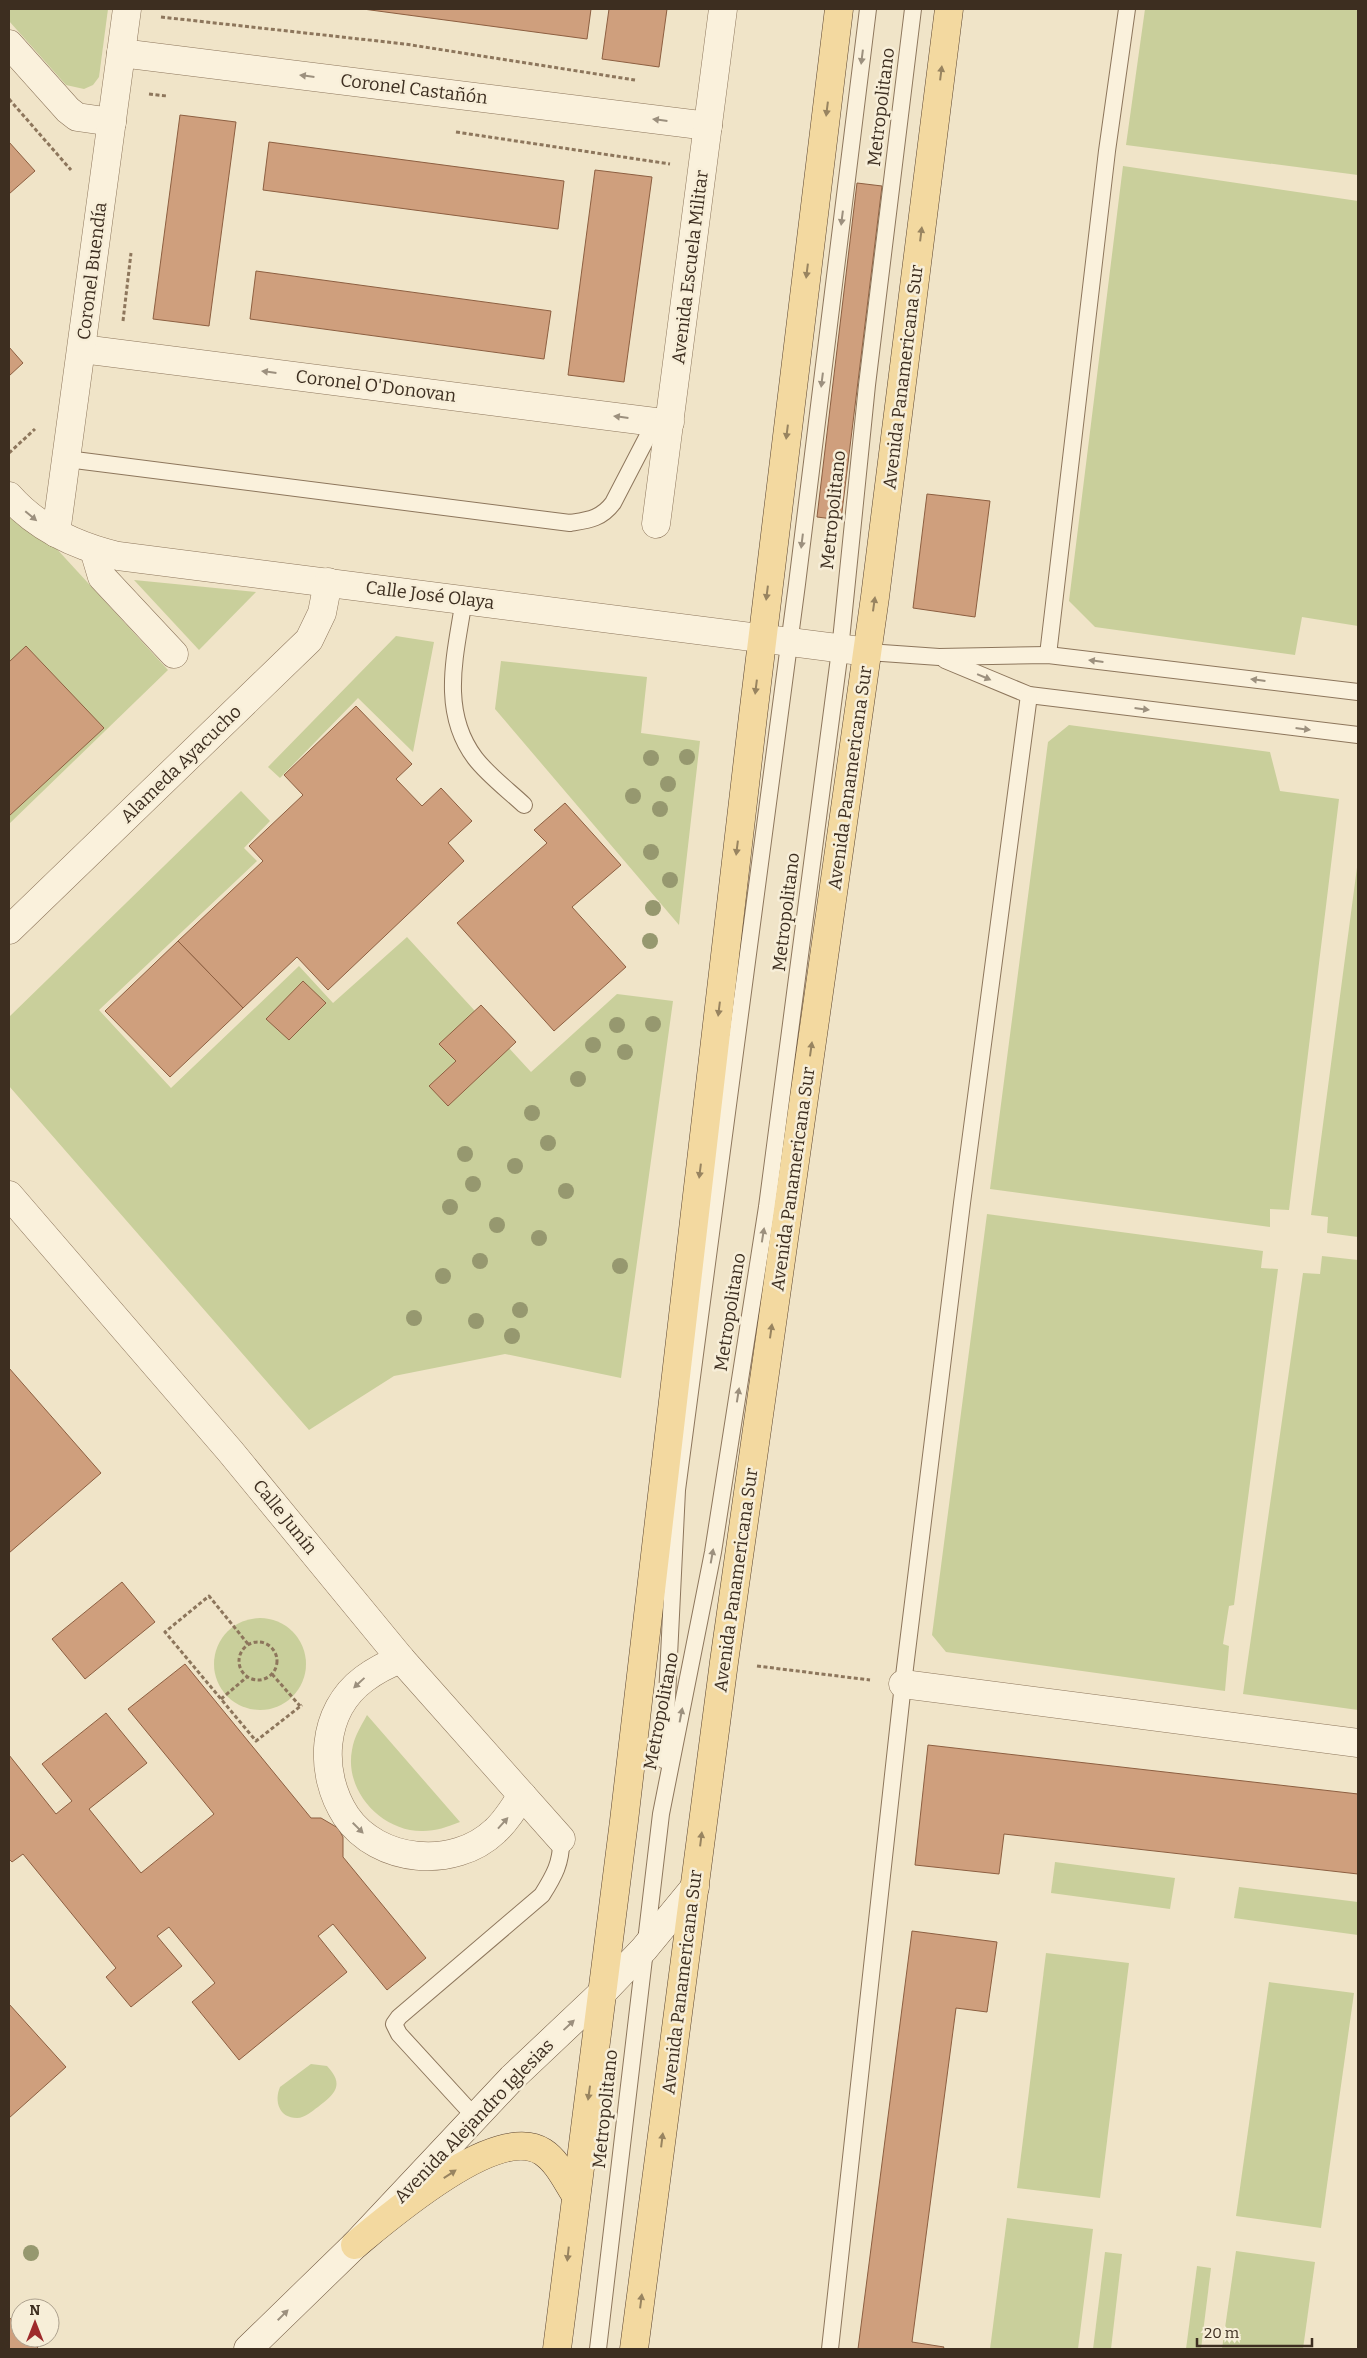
<svg xmlns="http://www.w3.org/2000/svg" width="1367" height="2358" viewBox="0 0 1367 2358" font-family="Bitter,serif">
<style>
.green{fill:#c9cf9b}
.building{fill:#cf9f7d;stroke:#8d5f41}
.lines{fill:none;stroke-linecap:round;stroke-linejoin:round}
.lane-casing{stroke:#8d765c;stroke-width:18}
.street-casing{stroke:#8d765c;stroke-width:29}
.secondary-casing{stroke:#6f573f;stroke-width:29}
.primary-casing{stroke:#5b4430;stroke-width:29}
.path{stroke:#8d765c;stroke-width:3;stroke-dasharray:4 2.5;stroke-linecap:butt}
.lane{stroke:#faf1dc;stroke-width:16}
.street{stroke:#faf1dc;stroke-width:28}
.secondary{stroke:#faf1dc;stroke-width:28}
.primary{stroke:#f3d9a0;stroke-width:28}
.tree{fill:#96986f}
.oneway{fill:#9c907e}
.oneway2{fill:#988460}
.labels{text-anchor:middle;stroke-width:5;stroke-linejoin:round;paint-order:stroke}
.street-label{font-size:18px;fill:#3d2e20;stroke:#f7eed8}
</style>
<rect width="100%" height="100%" fill="#f0e4c8"/>
<g class="green">
<polygon points="9,9 108,9 99,77 93,85 84,89 66,85 9,21"/>
<polygon points="1145,9 1358,9 1358,175 1126,145"/>
<polygon points="1123,166 1358,201 1358,626 1302,617 1295,655 1095,627 1069,601"/>
<polygon points="9,497 168,670 9,824"/>
<polygon points="134,580 256,592 199,650"/>
<polygon points="396,636 434,642 413,752 358,698 280,778 268,767"/>
<polygon points="501,661 647,677 641,733 700,741 679,925 495,709"/>
<polygon points="1069,725 1270,752 1280,791 1339,799 1289,1210 1270,1209 1270,1227 990,1189 1048,742"/>
<polygon points="241,791 270,821 244,848 257,861 99,1010 171,1088 299,966 333,1003 407,937 531,1072 617,994 673,1001 621,1378 505,1354 394,1376 309,1430 9,1086 9,1017"/>
<polygon points="1358,860 1358,1237 1327,1233 1328,1217 1311,1215"/>
<polygon points="987,1214 1263,1251 1261,1268 1278,1269 1234,1605 1229,1606 1223,1644 1229,1646 1225,1691 946,1652 932,1635"/>
<polygon points="1322,1256 1358,1260 1358,1710 1243,1694 1303,1273 1320,1274"/>
<circle cx="260" cy="1664" r="46"/>
<path d="M367,1715L460,1822C447,1827 436,1831 423,1831C382,1832 344,1791 352,1750C354,1737 361,1726 367,1715Z"/>
<polygon points="1055,1862 1175,1878 1170,1909 1051,1893"/>
<polygon points="1239,1887 1358,1902 1358,1935 1234,1918"/>
<polygon points="1046,1953 1129,1963 1100,2198 1017,2188"/>
<polygon points="1269,1982 1354,1993 1321,2228 1236,2216"/>
<path d="M311,2064L327,2066C345,2085 335,2094 318,2107C312,2111 305,2118 297,2118C279,2118 274,2101 280,2087Z"/>
<polygon points="1007,2218 1093,2229 1078,2349 990,2349"/>
<polygon points="1236,2251 1315,2262 1303,2349 1222,2349"/>
<polygon points="1105,2252 1122,2254 1111,2349 1093,2349"/>
<polygon points="1197,2266 1211,2268 1201,2349 1186,2349"/>
</g>
<g class="building">
<polygon points="363,9 591,9 587,39"/>
<polygon points="609,9 667,9 659,67 602,59"/>
<polygon points="180,115 236,122 209,326 153,319"/>
<polygon points="9,142 35,171 9,194"/>
<polygon points="269,142 564,181 558,229 263,190"/>
<polygon points="595,170 652,177 624,382 568,375"/>
<polygon points="857,183 882,186 841,520 817,517"/>
<polygon points="256,271 551,311 544,359 250,319"/>
<polygon points="9,347 23,363 9,376"/>
<polygon points="927,494 990,501 975,617 913,608"/>
<polygon points="26,646 104,728 9,816 9,662"/>
<polygon points="356,706 412,764 396,779 422,806 441,788 472,821 448,843 464,861 328,990 297,957 243,1008 178,941 263,861 249,846 303,795 284,775"/>
<polygon points="565,803 621,865 572,907 626,967 554,1031 457,923 547,843 534,830"/>
<polygon points="178,941 243,1008 170,1077 105,1011"/>
<polygon points="303,981 326,1003 289,1040 266,1019"/>
<polygon points="481,1005 516,1042 448,1106 429,1086 456,1061 439,1044"/>
<polygon points="9,1368 101,1473 9,1553"/>
<polygon points="122,1582 155,1622 85,1679 52,1639"/>
<polygon points="185,1664 311,1818 321,1818 338,1828 343,1837 343,1857 426,1958 387,1990 333,1924 318,1936 347,1972 239,2060 192,2002 215,1983 169,1927 157,1936 182,1966 131,2007 106,1977 116,1968 23,1854 12,1862 9,1859 9,1755 56,1814 72,1801 42,1764 106,1713 147,1763 89,1809 141,1873 214,1814 128,1709"/>
<polygon points="928,1745 1358,1794 1358,1874 1004,1834 999,1874 915,1865"/>
<polygon points="912,1931 997,1942 987,2012 956,2008 912,2342 944,2347 943,2349 858,2349"/>
<polygon points="9,2004 66,2067 9,2118"/>
<polygon points="9,2317 20,2329 20,2338 29,2338 38,2347 36,2349 9,2349"/>
</g>
<g class="lines">
<g class="lane-casing">
<g id="lane">
<path d="M67,459L570,523C588,520 601,519 613,503L655,422"/>
<path d="M464,599C456,653 439,710 475,758C488,775 508,790 524,805"/>
<polyline points="868,652 939,657 1048,655 1358,692"/>
<polyline points="1048,655 1107,151 1127,9"/>
<polyline points="945,660 1029,695 1358,735"/>
<polyline points="664,1760 677,1490 797,584 868,9"/>
<path d="M475,2117L399,2034L394,2024L399,2017L542,1895C554,1876 562,1862 561,1839"/>
<polyline points="598,2349 661,1814 713,1552 767,1207 840,650 867,385 913,9"/>
<polyline points="830,2349 903,1684 962,1203 1029,695"/>
</g>
</g>
<g class="street-casing">
<g id="street">
<polyline points="9,44 68,110 77,117 112,122"/>
<polyline points="121,53 708,126"/>
<polyline points="82,349 655,422 670,422"/>
<path d="M9,496C38,529 76,546 118,556L868,652"/>
<polyline points="656,524 723,9"/>
<polyline points="56,533 127,9"/>
<polyline points="94,550 102,577 174,654"/>
<polyline points="9,930 309,640 322,613 328,582"/>
<polyline points="9,1195 230,1451 401,1659 561,1839"/>
<path d="M401,1659C388,1664 376,1670 364,1679C321,1711 318,1773 346,1816C378,1863 454,1870 495,1831C506,1821 514,1808 522,1795"/>
<polyline points="903,1684 1358,1743"/>
</g>
</g>
<g class="secondary-casing">
<polyline id="secondary" points="248,2349 355,2245 512,2078 602,1993 644,1949 695,1887"/>
</g>
<g class="primary-casing">
<g id="primary">
<path d="M355,2245C389,2217 497,2122 543,2152C557,2161 566,2180 575,2194"/>
<polyline points="557,2349 624,1821 753,716 839,9"/>
<polyline points="634,2349 724,1662 875,597 949,9"/>
</g>
</g>
<g class="path">
<polyline points="161,17 405,44 635,80"/>
<polyline points="149,94 167,96"/>
<polyline points="9,99 71,170"/>
<polyline points="456,132 670,164"/>
<polyline points="123,321 131,253"/>
<polyline points="9,453 35,429"/>
<circle cx="258" cy="1661" r="19"/>
<polyline points="248,1644 209,1596 165,1632 256,1741 302,1705"/>
<polyline points="757,1666 870,1680"/>
<polyline points="272,1674 300,1706"/>
<polyline points="221,1699 247,1677"/>
</g>
<use href="#lane" class="lane"/>
<use href="#street" class="street"/>
<use href="#secondary" class="secondary"/>
<use href="#primary" class="primary"/>
</g>
<g class="tree">
<circle cx="687" cy="757" r="8"/>
<circle cx="651" cy="758" r="8"/>
<circle cx="668" cy="784" r="8"/>
<circle cx="633" cy="796" r="8"/>
<circle cx="660" cy="809" r="8"/>
<circle cx="651" cy="852" r="8"/>
<circle cx="670" cy="880" r="8"/>
<circle cx="653" cy="908" r="8"/>
<circle cx="650" cy="941" r="8"/>
<circle cx="653" cy="1024" r="8"/>
<circle cx="617" cy="1025" r="8"/>
<circle cx="593" cy="1045" r="8"/>
<circle cx="625" cy="1052" r="8"/>
<circle cx="578" cy="1079" r="8"/>
<circle cx="532" cy="1113" r="8"/>
<circle cx="548" cy="1143" r="8"/>
<circle cx="465" cy="1154" r="8"/>
<circle cx="515" cy="1166" r="8"/>
<circle cx="473" cy="1184" r="8"/>
<circle cx="566" cy="1191" r="8"/>
<circle cx="450" cy="1207" r="8"/>
<circle cx="497" cy="1225" r="8"/>
<circle cx="539" cy="1238" r="8"/>
<circle cx="480" cy="1261" r="8"/>
<circle cx="620" cy="1266" r="8"/>
<circle cx="443" cy="1276" r="8"/>
<circle cx="520" cy="1310" r="8"/>
<circle cx="414" cy="1318" r="8"/>
<circle cx="476" cy="1321" r="8"/>
<circle cx="512" cy="1336" r="8"/>
<circle cx="31" cy="2253" r="8"/>
</g>
<defs><path id="oneway-solid" d="M-6-.8H1V-3.2L6.5 0L1 3.2V.8H-6Z" transform="scale(1.25)"/></defs>
<g class="oneway">
<use href="#oneway-solid" transform="translate(862 57) rotate(97)"/>
<use href="#oneway-solid" transform="translate(307 76) rotate(-173)"/>
<use href="#oneway-solid" transform="translate(660 120) rotate(-173)"/>
<use href="#oneway-solid" transform="translate(842 218) rotate(97)"/>
<use href="#oneway-solid" transform="translate(269 372) rotate(-173)"/>
<use href="#oneway-solid" transform="translate(822 380) rotate(97)"/>
<use href="#oneway-solid" transform="translate(621 417) rotate(-173)"/>
<use href="#oneway-solid" transform="translate(31 516) rotate(40)"/>
<use href="#oneway-solid" transform="translate(802 541) rotate(97)"/>
<use href="#oneway-solid" transform="translate(1096 661) rotate(-173)"/>
<use href="#oneway-solid" transform="translate(984 677) rotate(23)"/>
<use href="#oneway-solid" transform="translate(1258 680) rotate(-173)"/>
<use href="#oneway-solid" transform="translate(1142 709) rotate(7)"/>
<use href="#oneway-solid" transform="translate(1303 729) rotate(7)"/>
<use href="#oneway-solid" transform="translate(763 1235) rotate(-81)"/>
<use href="#oneway-solid" transform="translate(738 1395) rotate(-81)"/>
<use href="#oneway-solid" transform="translate(712 1556) rotate(-80)"/>
<use href="#oneway-solid" transform="translate(359 1683) rotate(137)"/>
<use href="#oneway-solid" transform="translate(681 1715) rotate(-79)"/>
<use href="#oneway-solid" transform="translate(503 1823) rotate(-48)"/>
<use href="#oneway-solid" transform="translate(358 1828) rotate(45)"/>
<use href="#oneway-solid" transform="translate(569 2025) rotate(-43)"/>
<use href="#oneway-solid" transform="translate(283 2315) rotate(-45)"/>
</g>
<g class="oneway2">
<use href="#oneway-solid" transform="translate(941 73) rotate(-83)"/>
<use href="#oneway-solid" transform="translate(827 109) rotate(97)"/>
<use href="#oneway-solid" transform="translate(921 234) rotate(-83)"/>
<use href="#oneway-solid" transform="translate(807 271) rotate(97)"/>
<use href="#oneway-solid" transform="translate(787 432) rotate(97)"/>
<use href="#oneway-solid" transform="translate(767 593) rotate(97)"/>
<use href="#oneway-solid" transform="translate(874 604) rotate(-82)"/>
<use href="#oneway-solid" transform="translate(756 687) rotate(97)"/>
<use href="#oneway-solid" transform="translate(737 848) rotate(97)"/>
<use href="#oneway-solid" transform="translate(719 1009) rotate(97)"/>
<use href="#oneway-solid" transform="translate(811 1049) rotate(-82)"/>
<use href="#oneway-solid" transform="translate(700 1171) rotate(97)"/>
<use href="#oneway-solid" transform="translate(771 1331) rotate(-82)"/>
<use href="#oneway-solid" transform="translate(701 1839) rotate(-83)"/>
<use href="#oneway-solid" transform="translate(589 2093) rotate(98)"/>
<use href="#oneway-solid" transform="translate(662 2140) rotate(-83)"/>
<use href="#oneway-solid" transform="translate(450 2174) rotate(-33)"/>
<use href="#oneway-solid" transform="translate(568 2254) rotate(96)"/>
<use href="#oneway-solid" transform="translate(641 2301) rotate(-83)"/>
</g>
<g class="labels">
<g class="street-label">
<text transform="translate(414 89) rotate(7)" y="6">Coronel Castañón</text>
<text transform="translate(881 107) rotate(-83)" y="6">Metropolitano</text>
<text transform="translate(690 267) rotate(-83)" y="6">Avenida Escuela Militar</text>
<text transform="translate(92 271) rotate(-83)" y="6">Coronel Buendía</text>
<text transform="translate(903 377) rotate(-83)" y="6">Avenida Panamericana Sur</text>
<text transform="translate(376 386) rotate(7)" y="6">Coronel O'Donovan</text>
<text transform="translate(833 510) rotate(-84)" y="6">Metropolitano</text>
<text transform="translate(430 595) rotate(7)" y="6">Calle José Olaya</text>
<text transform="translate(181 764) rotate(-44)" y="6">Alameda Ayacucho</text>
<text transform="translate(850 778) rotate(-82)" y="6">Avenida Panamericana Sur</text>
<text transform="translate(786 912) rotate(-83)" y="6">Metropolitano</text>
<text transform="translate(793 1179) rotate(-82)" y="6">Avenida Panamericana Sur</text>
<text transform="translate(730 1312) rotate(-81)" y="6">Metropolitano</text>
<text transform="translate(285 1517) rotate(51)" y="6">Calle Junín</text>
<text transform="translate(736 1580) rotate(-82)" y="6">Avenida Panamericana Sur</text>
<text transform="translate(661 1711) rotate(-79)" y="6">Metropolitano</text>
<text transform="translate(682 1982) rotate(-83)" y="6">Avenida Panamericana Sur</text>
<text transform="translate(605 2109) rotate(-84)" y="6">Metropolitano</text>
<text transform="translate(474 2121) rotate(-46)" y="6">Avenida Alejandro Iglesias</text>
</g>
</g>
<rect width="1367" height="2358" fill="none" stroke="#3d2e20" stroke-width="20"/>
<g transform="translate(35 2323)"><circle r="24" fill="#f7eed8" stroke="#ada18e"/>
<path d="M0-4L9 19L0 12L-9 19Z" fill="#9e2a2b"/>
<text y="-8" font-size="14" font-weight="bold" text-anchor="middle" fill="#3d2e20">N</text>
</g>
<path d="M1197 2338v8h115v-8" fill="none" stroke="#3d2e20" stroke-width="2.5"/>
<text x="1204" y="2338" font-size="15" fill="#3d2e20" stroke="#f7eed8" stroke-width="4" paint-order="stroke">20 m</text>
</svg>
